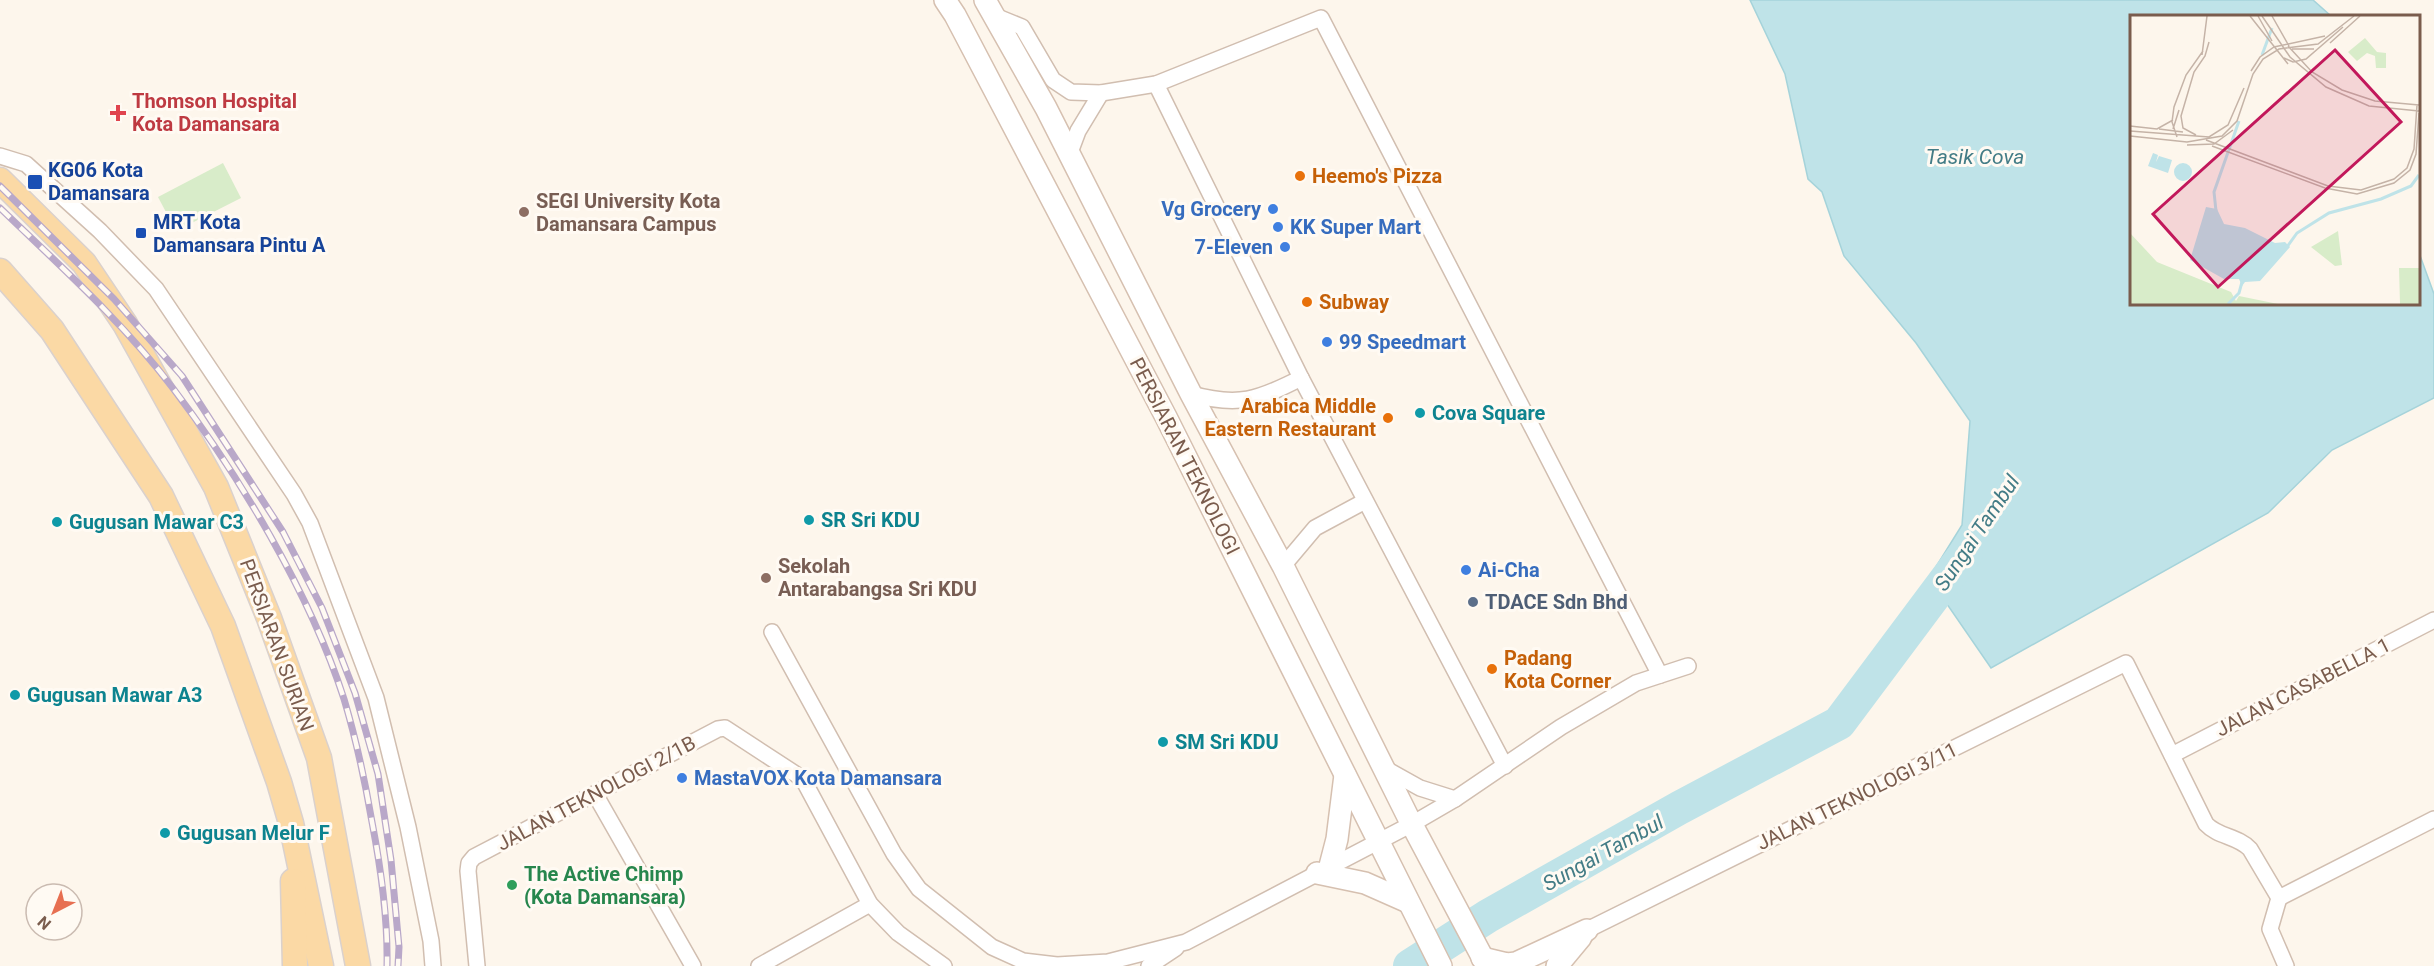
<svg xmlns="http://www.w3.org/2000/svg" width="2434" height="966" viewBox="0 0 2434 966" font-family="Roboto,sans-serif">
<style>
.green{fill:#d8ecc9}
.water{fill:#bfe3e8;stroke:#a5d3da;stroke-width:1.5}
.lines{fill:none;stroke-linecap:round;stroke-linejoin:round}
.river{stroke:#bfe3e8;stroke-width:34}
.street-casing{stroke:#d1beb0;stroke-width:18}
.secondary-casing{stroke:#d6c0b0;stroke-width:24}
.primary-casing{stroke:#dad1cd;stroke-width:27}
.street{stroke:#fff;stroke-width:15}
.secondary{stroke:#fff;stroke-width:21}
.primary{stroke:#fbd9a5;stroke-width:24}
.rail-casing{stroke:#b9a8c9;stroke-width:7}
.rail{stroke:#fffaf3;stroke-width:4.5;stroke-dasharray:14;stroke-linecap:butt}
.health-dot{fill:#e0444e;stroke:#fffaf3;stroke-width:2}
.food-dot{fill:#e8710a;stroke:#fffaf3;stroke-width:2}
.transit-dot{fill:#1a4fb4;stroke:#fffaf3;stroke-width:2}
.shop-dot{fill:#3f7fe0;stroke:#fffaf3;stroke-width:2}
.education-dot{fill:#8d6e63;stroke:#fffaf3;stroke-width:2}
.culture-dot{fill:#0f9aa8;stroke:#fffaf3;stroke-width:2}
.service-dot{fill:#5c6f8a;stroke:#fffaf3;stroke-width:2}
.leisure-dot{fill:#2e9e5b;stroke:#fffaf3;stroke-width:2}
.labels{text-anchor:middle;stroke-width:6;stroke-linejoin:round;paint-order:stroke}
.health-label{font-size:20px;font-weight:bold;fill:#be3a42;stroke:#fffaf3;text-anchor:start}
.transit-label{font-size:20px;font-weight:bold;fill:#164399;stroke:#fffaf3;text-anchor:start}
.food-label{font-size:20px;font-weight:bold;fill:#c56008;stroke:#fffaf3;text-anchor:start}
.education-label{font-size:20px;font-weight:bold;fill:#785e54;stroke:#fffaf3;text-anchor:start}
.shop-label{font-size:20px;font-weight:bold;fill:#366cbe;stroke:#fffaf3;text-anchor:start}
.culture-label{font-size:20px;font-weight:bold;fill:#0d838f;stroke:#fffaf3;text-anchor:start}
.street-label{font-size:20px;fill:#7a5c4d;stroke:#fffaf3}
.service-label{font-size:20px;font-weight:bold;fill:#4e5e75;stroke:#fffaf3;text-anchor:start}
.leisure-label{font-size:20px;font-weight:bold;fill:#27864d;stroke:#fffaf3;text-anchor:start}
.water-label{font-size:21px;font-style:italic;fill:#437c86;stroke:#fffaf3}
.inset-river{fill:none;stroke:#bfe3e8;stroke-width:3}
.inset-road{fill:none;stroke:#c5b3a7;stroke-width:1.5}
.view{fill:#c2185b;fill-opacity:0.15;stroke:#c2185b;stroke-width:3}
.inset-edge{fill:none;stroke:#7a5c4d;stroke-width:3}
</style>
<rect width="100%" height="100%" fill="#fdf6ec"/>
<polygon class="green" points="223,163 241,198 176,231 158,197"/>
<polygon class="water" points="1750,0 2313,0 2331,16 2131,16 2131,303 2418,303 2418,250 2434,294 2434,398 2332,450 2268,513 1991,668 1929,578 1962,525 1970,421 1916,343 1844,256 1822,192 1808,179 1785,74"/>
<g class="lines">
<polyline class="river" points="1410,966 1488,916 1679,808 1839,723 1966,553"/>
<g class="street-casing">
<g id="street">
<polyline points="995,16 1022,27 1053,80 1071,92 1101,93 1156,84 1321,18 1660,675"/>
<polyline points="1156,84 1301,378 1505,766"/>
<polyline points="1069,155 1078,131 1101,93"/>
<polyline points="0,156 26,164 100,231 156,289 294,494 310,523 376,698 408,827 431,941 433,966"/>
<path d="M1191,394C1238,407 1258,400 1301,378"/>
<polyline points="1283,566 1315,528 1365,501"/>
<polyline points="772,632 894,854 919,889 992,947 1023,961 1057,965 1108,962 1186,942 1412,824 1455,799 1561,727 1636,683 1688,666"/>
<polyline points="2172,755 2434,620"/>
<polyline points="1384,768 1420,788 1455,799"/>
<polyline points="595,794 693,966"/>
<polyline points="2279,898 2434,819"/>
<path d="M1587,930L2126,663L2206,824C2218,837 2238,836 2250,849L2279,898L2270,929L2286,966"/>
<polyline points="477,966 468,871 469,863 474,857 718,729 725,728 797,775 805,783 870,904 898,933 944,966"/>
<polyline points="759,966 870,904"/>
<polyline points="1149,966 1176,948"/>
</g>
</g>
<g class="secondary-casing">
<g id="secondary">
<polyline points="945,0 955,15 1166,417 1441,966"/>
<polyline points="985,0 1046,108 1191,394 1283,566 1410,821 1487,966"/>
<polyline points="1330,866 1337,839 1345,775"/>
<polyline points="1317,873 1365,883 1408,902"/>
<polyline points="1482,958 1507,964 1516,963 1587,930"/>
<polyline points="1557,966 1581,937"/>
</g>
</g>
<g class="primary-casing">
<g id="primary">
<polyline points="0,180 84,263 125,324 216,487 269,618 319,758 358,966"/>
<polyline points="0,271 52,330 161,496 223,626 279,782 291,823 321,966"/>
<polyline points="293,881 295,966"/>
</g>
</g>
<use href="#street" class="street"/>
<use href="#secondary" class="secondary"/>
<use href="#primary" class="primary"/>
<g class="rail-casing">
<g id="rail">
<polyline points="0,186 114,299 182,376 283,532 322,608 355,693 378,774 391,860 399,947 398,966"/>
<path d="M0,208C59,265 122,321 172,387C239,475 310,593 344,699C356,739 365,781 372,822C381,869 388,918 387,966"/>
</g>
</g>
<use href="#rail" class="rail"/>
</g>
<path class="health-dot" d="M115 104h6v6h6v6h-6v6h-6v-6h-6v-6h6z"/>
<g class="food-dot">
<circle cx="1300" cy="176" r="6"/>
<circle cx="1307" cy="302" r="6"/>
<circle cx="1388" cy="418" r="6"/>
<circle cx="1492" cy="669" r="6"/>
</g>
<g class="transit-dot">
<rect x="27" y="174" width="16" height="16" rx="3"/>
<rect x="135" y="227" width="12" height="12" rx="3"/>
</g>
<g class="shop-dot">
<circle cx="1273" cy="209" r="6"/>
<circle cx="1278" cy="227" r="6"/>
<circle cx="1285" cy="247" r="6"/>
<circle cx="1327" cy="342" r="6"/>
<circle cx="1466" cy="570" r="6"/>
<circle cx="682" cy="778" r="6"/>
</g>
<g class="education-dot">
<circle cx="524" cy="212" r="6"/>
<circle cx="766" cy="578" r="6"/>
</g>
<g class="culture-dot">
<circle cx="1420" cy="413" r="6"/>
<circle cx="809" cy="520" r="6"/>
<circle cx="57" cy="522" r="6"/>
<circle cx="15" cy="695" r="6"/>
<circle cx="1163" cy="742" r="6"/>
<circle cx="165" cy="833" r="6"/>
</g>
<circle class="service-dot" cx="1473" cy="602" r="6"/>
<circle class="leisure-dot" cx="512" cy="885" r="6"/>
<g class="labels">
<g class="health-label">
<text x="132" y="108">Thomson Hospital<tspan x="132" dy="23">Kota Damansara</tspan></text>
</g>
<g class="transit-label">
<text x="48" y="177">KG06 Kota<tspan x="48" dy="23">Damansara</tspan></text>
<text x="153" y="229">MRT Kota<tspan x="153" dy="23">Damansara Pintu A</tspan></text>
</g>
<g class="food-label">
<text x="1312" y="183">Heemo's Pizza</text>
<text x="1319" y="309">Subway</text>
<text x="1376" y="413" text-anchor="end">Arabica Middle<tspan x="1376" dy="23">Eastern Restaurant</tspan></text>
<text x="1504" y="665">Padang<tspan x="1504" dy="23">Kota Corner</tspan></text>
</g>
<g class="education-label">
<text x="536" y="208">SEGI University Kota<tspan x="536" dy="23">Damansara Campus</tspan></text>
<text x="778" y="573">Sekolah<tspan x="778" dy="23">Antarabangsa Sri KDU</tspan></text>
</g>
<g class="shop-label">
<text x="1261" y="216" text-anchor="end">Vg Grocery</text>
<text x="1290" y="234">KK Super Mart</text>
<text x="1273" y="254" text-anchor="end">7-Eleven</text>
<text x="1339" y="349">99 Speedmart</text>
<text x="1478" y="577">Ai-Cha</text>
<text x="694" y="785">MastaVOX Kota Damansara</text>
</g>
<g class="culture-label">
<text x="1432" y="420">Cova Square</text>
<text x="821" y="527">SR Sri KDU</text>
<text x="69" y="529">Gugusan Mawar C3</text>
<text x="27" y="702">Gugusan Mawar A3</text>
<text x="1175" y="749">SM Sri KDU</text>
<text x="177" y="840">Gugusan Melur F</text>
</g>
<g class="street-label">
<text transform="translate(1185 456) rotate(63)" y="7">PERSIARAN TEKNOLOGI</text>
<text transform="translate(277 645) rotate(70)" y="7">PERSIARAN SURIAN</text>
<text transform="translate(2303 687) rotate(-27)" y="7">JALAN CASABELLA 1</text>
<text transform="translate(596 793) rotate(-28)" y="7">JALAN TEKNOLOGI 2/1B</text>
<text transform="translate(1857 796) rotate(-26)" y="7">JALAN TEKNOLOGI 3/11</text>
</g>
<g class="service-label">
<text x="1485" y="609">TDACE Sdn Bhd</text>
</g>
<g class="leisure-label">
<text x="524" y="881">The Active Chimp<tspan x="524" dy="23">(Kota Damansara)</tspan></text>
</g>
<g class="water-label">
<text x="1975" y="164">Tasik Cova</text>
<text transform="translate(1977 533) rotate(-56)" y="7">Sungai Tambul</text>
<text transform="translate(1603 853) rotate(-29)" y="7">Sungai Tambul</text>
</g>
</g>
<g transform="translate(2130 15)">
<rect width="290" height="290" fill="#fdf6ec"/>
<path d="M235,23L247,37L256,38V53H246L245,41L237,38L227,46L218,37ZM208,216L212,250L205,251L181,232ZM0,218L27,247L101,277L106,286L109,281L148,289H0ZM269,253H289V289H270Z" fill="#d8ecc9"/>
<path d="M23,138L28,140L26,147L29,141L42,145L38,158L18,151ZM44 157a9 9 0 1 1 18 0a9 9 0 1 1-18 0ZM76,192L87,194L94,209L115,213L145,228L155,227L160,232L130,266L115,267L112,271L109,264H94L60,245Z" fill="#bfe3e8"/>
<path class="inset-river" d="M132,40L142,13M86,196L84,177L109,106M157,232L167,218L199,198L251,184L281,171L289,160M98,289L109,278L112,267"/>
<path class="inset-road" d="M120,1L158,49M128,1L142,26M132,1L160,42L196,72L239,91L289,96M142,1L159,31M200,28L230,1M158,31L182,57L212,75L245,86L289,90M162,34H184M72,40L77,1M154,43L163,47L176,44L213,12M121,56L130,42L144,32L195,21M0,111L27,114L43,105M29,114L53,117M43,114L49,95M0,116L79,122L98,110L114,73M66,120L53,113L51,101L64,57L75,41L79,27M0,121L57,127L92,121L107,106L123,59L133,44L149,34L188,29L224,1M47,122L42,107L44,92L56,60L73,36M76,125L198,171L231,175L264,164L277,153L284,134L287,90M57,130L84,129L103,115M82,131L195,173L227,179L264,168L280,155L286,139L289,98"/>
<path class="view" d="M205,35L271,107L88,272L23,199Z"/>
<rect width="290" height="290" class="inset-edge"/>
</g>
<g transform="translate(54 912) rotate(222)"><circle r="28" fill="#fffaf3" stroke="#cabbb1" stroke-width="1.5"/>
<path d="M0-4.5L10 22L0 15L-10 22Z" fill="#e76f51"/>
<text y="-9" font-size="16" font-weight="bold" text-anchor="middle" fill="#7a5c4d">N</text>
</g>
</svg>
